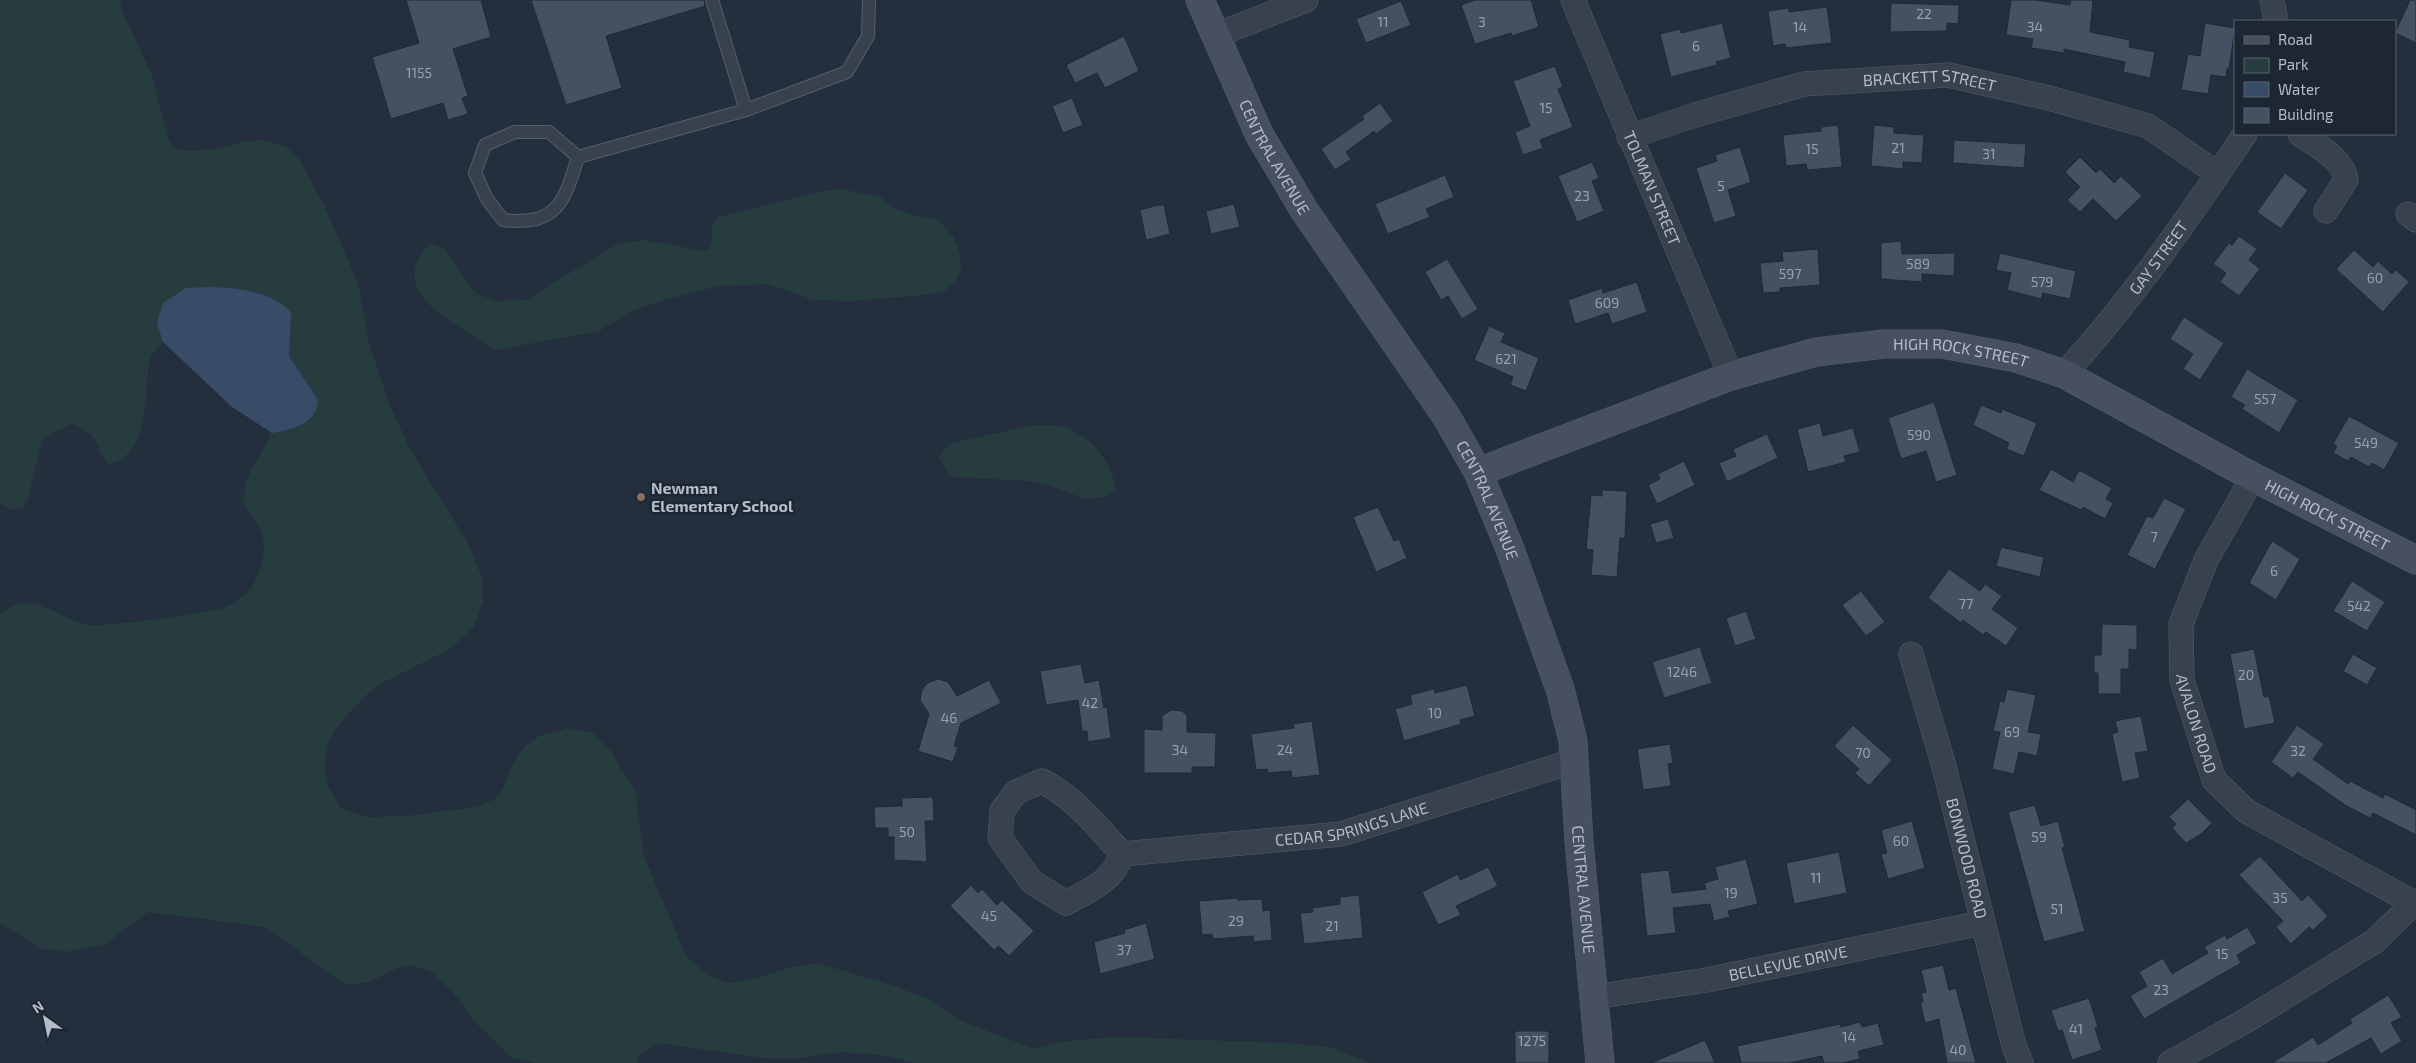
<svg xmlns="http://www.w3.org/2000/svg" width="2416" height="1063" viewBox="0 0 2416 1063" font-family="'Exo 2',sans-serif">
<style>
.green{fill:#263c3f}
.water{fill:#394c67}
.building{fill:#455162;stroke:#1f2835}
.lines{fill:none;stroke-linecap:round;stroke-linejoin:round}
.lane-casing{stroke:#565f6c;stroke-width:14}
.street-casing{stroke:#565f6c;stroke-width:25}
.secondary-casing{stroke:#565f6c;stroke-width:29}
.lane{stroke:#38414e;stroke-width:12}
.street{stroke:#38414e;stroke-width:24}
.secondary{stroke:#465061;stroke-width:28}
.education-dot{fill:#8d6e63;stroke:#1d2633;stroke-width:2}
.labels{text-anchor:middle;stroke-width:5;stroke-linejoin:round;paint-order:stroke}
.number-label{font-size:14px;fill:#98a1af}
.street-label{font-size:16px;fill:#b4bcc9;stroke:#1d2633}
.poi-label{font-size:16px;font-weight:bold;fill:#b4bcc9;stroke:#1d2633;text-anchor:start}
</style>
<rect width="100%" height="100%" fill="#242f3e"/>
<g class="green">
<path d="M0,0H120L122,11L151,73L169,141L176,149L190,151L219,149L242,142L262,140L286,147L299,159L324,205L358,283L369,344L390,406L411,451L468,543L483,580V602L473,628L450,649L384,682L366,695L335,729L328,743L324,768L329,789L342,809L366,817L407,816L476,807L495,799L502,791L511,766L523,748L539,736L568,728L593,733L611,751L635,790L644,856L686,956L710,976L728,983L756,978L789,968L818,963L897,987L931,1000L964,1022L1034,1049L1065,1041L1121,1037L1287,1043L1330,1047L1370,1063H914L888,1056L842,1052L801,1058H764L658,1043L639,1055L637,1063H536L512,1058L477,1024L452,991L431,972L409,965L398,968L368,983L345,984L265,927L148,912L106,944L66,952L42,949L0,923V616C27,584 59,620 88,625C95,626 104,624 111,624C148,622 185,614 221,609C231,604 243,598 250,589C259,578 266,554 263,540C261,526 251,514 243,502L247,478L272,433L288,430L289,340L291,312L259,293L163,336V342C159,347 153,352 151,357C147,367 148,378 147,388C145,417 141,457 109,464C98,454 102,450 95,440C90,433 80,428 72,424L50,434L42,441L28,499L23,508L13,510L0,504Z"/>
<path d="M841,189L880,197L893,208L912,215L938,219L954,238L960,253L961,269L955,282L946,290L927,295L851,301L814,300L767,284L719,286L668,299L632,311L599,331L496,350C462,327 379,292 431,243L444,248L476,294L498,301L526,300L617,244L642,240L705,251L709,249L712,239L711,227L718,217L823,191Z"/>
<path d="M1032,425C1041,425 1051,424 1059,426C1089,432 1111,460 1116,489L1104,497L1085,499L1051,486L1028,481L953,477L948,473L939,457L944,449L952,443Z"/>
</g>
<path class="water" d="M210,287C237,288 271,291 291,312L289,356L318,400C317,424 292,430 272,433L232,407L163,342L157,323L163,303L186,288Z"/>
<g class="building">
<polygon points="406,0 481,0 491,37 453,49 468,96 462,98 468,114 448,120 443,103 391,119 372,57 419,43"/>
<polygon points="531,0 704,0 705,6 606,36 622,88 566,105"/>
<polygon points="1475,0 1531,0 1539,27 1512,36 1511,33 1475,44 1461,5"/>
<polygon points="2011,0 2036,0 2070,5 2071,0 2093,0 2090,32 2130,40 2129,47 2155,52 2150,78 2123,72 2125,62 2064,49 2064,53 2031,48 2033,39 2006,35"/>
<polygon points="2410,0 2416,0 2416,43 2395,33"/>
<polygon points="1401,1 1411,25 1366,43 1356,19"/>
<polygon points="1891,3 1959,5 1958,24 1947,23 1947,31 1890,32"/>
<polygon points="1827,7 1832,43 1786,48 1785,44 1773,46 1768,11 1789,8 1789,12"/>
<polygon points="1722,23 1731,58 1716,62 1717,65 1671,77 1660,34 1680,29 1681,33"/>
<polygon points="2205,23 2235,28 2229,69 2227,69 2226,77 2211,75 2208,94 2181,90 2188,54 2200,56"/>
<polygon points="1124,36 1139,71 1105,88 1097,73 1075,83 1066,65"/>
<polygon points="1555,66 1563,87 1558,89 1573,127 1540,140 1543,148 1523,155 1515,132 1530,126 1513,81"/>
<polygon points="1072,98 1083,125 1063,133 1052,106"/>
<polygon points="1380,103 1393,121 1376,134 1374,131 1346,152 1351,159 1335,170 1321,149 1364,119 1362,116"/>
<polygon points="1838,125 1842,167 1807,170 1806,164 1786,166 1783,135 1821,131 1821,127"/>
<polygon points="1874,125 1894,127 1894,133 1924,135 1922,163 1903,162 1903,169 1871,166"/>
<polygon points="1954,140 2026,144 2024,168 1953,163"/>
<polygon points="1740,147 1751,182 1728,190 1736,216 1714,223 1696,168 1717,161 1715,155"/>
<polygon points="2080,157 2096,173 2100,169 2114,183 2121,176 2142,196 2116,221 2093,199 2080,212 2067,200 2080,187 2065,172"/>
<polygon points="1592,162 1599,178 1592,181 1604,211 1577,222 1558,176"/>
<polygon points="2285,173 2308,190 2281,229 2257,212"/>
<polygon points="1445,175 1454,197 1426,209 1430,217 1388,234 1375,204"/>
<polygon points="1234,204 1240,227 1211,234 1206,211"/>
<polygon points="1158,205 1164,205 1170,234 1146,240 1140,210"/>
<polygon points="2239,236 2257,249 2249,260 2260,269 2239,296 2220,282 2226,273 2213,264 2229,243 2232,245"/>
<polygon points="1901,241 1902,254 1955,253 1954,276 1922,274 1922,282 1881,279 1881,243"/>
<polygon points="1818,249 1820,285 1780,288 1780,292 1763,293 1760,263 1783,261 1782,252"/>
<polygon points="2354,250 2373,267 2378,261 2392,274 2396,270 2409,282 2383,312 2336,269"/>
<polygon points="2000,253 2076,271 2070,299 2043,293 2041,299 2007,290 2011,273 1996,270"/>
<polygon points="1447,259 1478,309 1462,319 1448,296 1441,300 1425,272"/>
<polygon points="1637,282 1647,312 1612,324 1608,313 1575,324 1568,300 1602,288 1603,293"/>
<polygon points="2184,317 2224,343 2200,380 2183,369 2193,354 2170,339"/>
<polygon points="1489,326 1505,333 1501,342 1539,358 1526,391 1510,385 1513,377 1474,360"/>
<polygon points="2247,369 2298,400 2279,433 2242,409 2245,405 2231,397"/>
<polygon points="1934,402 1957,475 1936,482 1926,451 1901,459 1888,418"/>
<polygon points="1981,405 2001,413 2002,409 2037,423 2024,456 2006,449 2009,443 1973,425"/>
<polygon points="2349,416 2399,443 2384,470 2372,463 2369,467 2351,457 2348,461 2333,453 2337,446 2333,444"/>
<polygon points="1820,423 1823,436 1853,428 1860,452 1844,456 1846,462 1808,472 1797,429"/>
<polygon points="1767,434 1778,458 1727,482 1719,463 1736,456 1733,449"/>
<polygon points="1684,461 1695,485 1657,504 1648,485 1660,479 1658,474"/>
<polygon points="2051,469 2073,482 2079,470 2112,488 2106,499 2113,503 2105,519 2083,507 2081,510 2039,490"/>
<polygon points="1602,490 1627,491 1625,538 1620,538 1617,577 1591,575 1593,550 1586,549 1591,495 1602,496"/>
<polygon points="2164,498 2186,509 2155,569 2127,555 2147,516 2153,518"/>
<polygon points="1378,507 1394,541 1399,539 1407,558 1376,572 1353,517"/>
<polygon points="1668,519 1674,538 1656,543 1650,524"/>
<polygon points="2272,541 2300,559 2276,600 2249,583"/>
<polygon points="2001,547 2044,557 2040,577 1996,566"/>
<polygon points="1949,569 1980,591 1985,584 2002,596 1992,609 2018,628 2006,646 1986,632 1983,635 1963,620 1961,623 1928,598"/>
<polygon points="2352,581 2385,602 2367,631 2333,611"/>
<polygon points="1861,591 1885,622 1866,636 1842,605"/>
<polygon points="1746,611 1756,639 1735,646 1726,618"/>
<polygon points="2102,624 2137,625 2137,650 2129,649 2129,669 2121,669 2121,694 2098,694 2098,673 2094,673 2094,655 2101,655"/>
<polygon points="1700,647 1712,683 1664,698 1652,662"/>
<polygon points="2254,649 2264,697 2269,696 2275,723 2244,729 2230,654"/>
<polygon points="2353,654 2377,668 2367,685 2343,671"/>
<polygon points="1081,664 1085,683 1099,680 1104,708 1107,707 1111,738 1088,742 1087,731 1082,731 1078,700 1046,705 1040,671"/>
<polygon points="938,679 948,682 957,696 989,680 1001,703 961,723 954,746 958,747 953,762 918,751 929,714 920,700 922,690 927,683"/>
<polygon points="1467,685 1475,716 1460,720 1461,724 1404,741 1395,709 1412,704 1410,695 1434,689 1435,693"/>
<polygon points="2007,689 2036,695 2028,732 2041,734 2037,756 2019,752 2014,774 1992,769 2000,732 1993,731 2000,701 2004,702"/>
<polygon points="1171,710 1182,711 1187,716 1187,732 1216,733 1215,767 1192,767 1192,773 1144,773 1144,729 1162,730 1162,716"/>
<polygon points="2141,716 2148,751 2135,753 2140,778 2122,782 2112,734 2118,732 2115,721"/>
<polygon points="1312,721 1320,775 1292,778 1291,771 1268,773 1267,769 1256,770 1251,734 1294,728 1293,724"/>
<polygon points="1853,725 1892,760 1869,786 1855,773 1859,769 1834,746"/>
<polygon points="2297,725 2324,744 2313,759 2348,784 2350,781 2383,798 2385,794 2416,810 2416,835 2373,813 2370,818 2345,805 2298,772 2293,778 2271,762"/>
<polygon points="1670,744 1673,763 1668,764 1671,786 1643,790 1637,749"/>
<polygon points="933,797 934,821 925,821 927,862 894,860 894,837 888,837 888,828 875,828 874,807 902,806 902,798"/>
<polygon points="2188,799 2212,823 2201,834 2186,843 2172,828 2176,824 2169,817"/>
<polygon points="2035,805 2041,826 2058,821 2065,847 2062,848 2085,931 2044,942 2008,812"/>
<polygon points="1912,821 1925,868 1888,879 1881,854 1887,853 1881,830"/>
<polygon points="1839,852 1847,893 1794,904 1786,863"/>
<polygon points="2260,856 2302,901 2308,895 2328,916 2313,930 2309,927 2291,944 2276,927 2283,921 2239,875"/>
<polygon points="1746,859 1758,904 1728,911 1730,917 1714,921 1710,904 1673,908 1676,933 1647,936 1640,873 1669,870 1672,893 1706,889 1704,883 1718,879 1715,867"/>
<polygon points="1488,867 1498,886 1456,906 1461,915 1438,925 1422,892 1458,874 1460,880"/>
<polygon points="971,885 978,893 982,889 997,905 1002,900 1034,931 1009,956 999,946 994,950 950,906"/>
<polygon points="1359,895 1363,938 1304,944 1300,913 1313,912 1312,908 1340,904 1340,897"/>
<polygon points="1237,898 1238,900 1262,899 1263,911 1270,910 1272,940 1254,942 1253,936 1213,939 1212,934 1202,935 1199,901"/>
<polygon points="1146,923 1155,959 1100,974 1094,942 1125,933 1124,930"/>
<polygon points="2247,927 2257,943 2237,955 2241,963 2144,1019 2130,996 2147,986 2139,972 2163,958 2172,974 2208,953 2204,947 2225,935 2227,939"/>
<polygon points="1943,965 1949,990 1956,988 1976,1063 1947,1063 1939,1019 1925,1023 1920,1002 1923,1002 1921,993 1926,992 1921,970"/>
<polygon points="2388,995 2402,1017 2391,1023 2402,1041 2381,1054 2371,1038 2326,1063 2272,1063 2313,1037 2318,1045 2352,1023 2350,1019"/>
<polygon points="2089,998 2098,1027 2095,1028 2102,1050 2072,1060 2062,1030 2058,1031 2051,1010"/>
<polygon points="1860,1022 1862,1027 1878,1023 1884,1045 1858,1051 1860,1059 1843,1063 1824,1063 1822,1056 1790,1063 1741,1063 1737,1046 1840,1024 1841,1027"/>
<rect x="1515" y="1031" width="34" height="32"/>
<polygon points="1705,1040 1715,1063 1651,1063"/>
</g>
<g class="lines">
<g class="lane-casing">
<g id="lane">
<polyline points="712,0 746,110"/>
<path d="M515,132H549L578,157C564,203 557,226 503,220L487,199L475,173L485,145Z"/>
<polyline points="578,157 746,110 847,72 868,36 869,0"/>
</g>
</g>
<g class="street-casing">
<g id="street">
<path id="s1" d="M1573,0L1731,376"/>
<polyline points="2272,0 2276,21"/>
<polyline points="1214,36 1306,0"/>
<path d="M2300,134C2317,146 2343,158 2346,180L2326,211"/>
<path id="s2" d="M1629,137L1695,115L1804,84L1948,75L2049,98L2148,126L2218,174"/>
<polyline points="2408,214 2416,220"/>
<path id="s3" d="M2064,374C2132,300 2189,217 2245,134"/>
<path id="s4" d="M2253,477L2206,560L2181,624L2182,680L2214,780L2246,811L2416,904"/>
<path id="s5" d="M1911,654L1943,763L2014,1046L2021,1063"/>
<path id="s6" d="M1122,854C1098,827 1074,797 1042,781L1016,792L1002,811L1000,838L1032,882L1066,903C1090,890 1113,881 1122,854L1341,834L1574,761"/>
<path id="s7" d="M1593,997L1707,980L1981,923"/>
<polyline points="2170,1063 2247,1020 2375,941 2414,903"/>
</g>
</g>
<g class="secondary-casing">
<g id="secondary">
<path id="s8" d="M1200,0L1259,134L1304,210L1446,416L1478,472L1510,549L1560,689L1573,741L1579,842L1600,1063"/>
<path id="s9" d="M1478,472L1731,376L1816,352L1884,344H1942L2016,358L2064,374L2253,477L2416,560"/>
</g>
</g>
<use href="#lane" class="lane"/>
<use href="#street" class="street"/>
<use href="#secondary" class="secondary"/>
</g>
<circle class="education-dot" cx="641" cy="497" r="5"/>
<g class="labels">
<g class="number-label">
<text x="1924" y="19">22</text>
<text x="1383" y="27">11</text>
<text x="1482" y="27">3</text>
<text x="1800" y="32">14</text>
<text x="2035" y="32">34</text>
<text x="1696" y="51">6</text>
<text x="419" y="78">1155</text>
<text x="1546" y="113">15</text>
<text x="1898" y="153">21</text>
<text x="1812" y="154">15</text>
<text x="1989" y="159">31</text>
<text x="1721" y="191">5</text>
<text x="1582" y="201">23</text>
<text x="1918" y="269">589</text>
<text x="1790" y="279">597</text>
<text x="2375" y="283">60</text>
<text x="2042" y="287">579</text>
<text x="1607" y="308">609</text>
<text x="1506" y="364">621</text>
<text x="2265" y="404">557</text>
<text x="1919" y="440">590</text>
<text x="2366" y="448">549</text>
<text x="2154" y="542">7</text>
<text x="2274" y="576">6</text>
<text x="1966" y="609">77</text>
<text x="2359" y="611">542</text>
<text x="1682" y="677">1246</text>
<text x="2246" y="680">20</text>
<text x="1090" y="708">42</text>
<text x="1435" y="718">10</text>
<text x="949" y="723">46</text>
<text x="2012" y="737">69</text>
<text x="1180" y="755">34</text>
<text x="1285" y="755">24</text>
<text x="2298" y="756">32</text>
<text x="1863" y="758">70</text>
<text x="907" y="837">50</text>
<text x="2039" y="842">59</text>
<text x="1901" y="846">60</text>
<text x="1816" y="883">11</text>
<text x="1731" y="898">19</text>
<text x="2280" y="903">35</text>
<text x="2057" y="914">51</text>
<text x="989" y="921">45</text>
<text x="1236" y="926">29</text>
<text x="1332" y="931">21</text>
<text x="1124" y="955">37</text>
<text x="2222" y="959">15</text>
<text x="2161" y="995">23</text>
<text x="2076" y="1034">41</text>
<text x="1849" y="1042">14</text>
<text x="1532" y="1046">1275</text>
<text x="1958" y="1055">40</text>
</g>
<g class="street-label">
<text dy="6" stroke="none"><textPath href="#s2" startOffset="309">BRACKETT STREET</textPath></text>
<text dy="6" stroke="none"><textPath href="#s8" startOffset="174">CENTRAL AVENUE</textPath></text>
<text dy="6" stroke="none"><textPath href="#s1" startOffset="204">TOLMAN STREET</textPath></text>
<text dy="6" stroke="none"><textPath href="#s3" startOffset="150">GAY STREET</textPath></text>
<text dy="6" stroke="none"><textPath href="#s9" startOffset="505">HIGH ROCK STREET</textPath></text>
<text dy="6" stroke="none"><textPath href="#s8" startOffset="579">CENTRAL AVENUE</textPath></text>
<text dy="6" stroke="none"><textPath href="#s9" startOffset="910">HIGH ROCK STREET</textPath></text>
<text dy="6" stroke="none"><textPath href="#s4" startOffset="266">AVALON ROAD</textPath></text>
<text dy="6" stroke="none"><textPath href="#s6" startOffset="591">CEDAR SPRINGS LANE</textPath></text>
<text dy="6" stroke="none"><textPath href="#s5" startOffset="212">BONWOOD ROAD</textPath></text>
<text dy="6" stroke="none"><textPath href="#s8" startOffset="984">CENTRAL AVENUE</textPath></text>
<text dy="6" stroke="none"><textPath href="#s7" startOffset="198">BELLEVUE DRIVE</textPath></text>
</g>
<g class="poi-label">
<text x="651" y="494">Newman<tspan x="651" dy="18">Elementary School</tspan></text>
</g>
</g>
<rect x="2234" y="20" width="162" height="115" fill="#1d2633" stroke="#59626f"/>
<rect x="2244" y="36" width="25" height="8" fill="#465061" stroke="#59626f"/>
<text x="2278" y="45" font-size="15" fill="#b4bcc9">Road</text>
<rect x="2244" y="58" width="25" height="15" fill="#263c3f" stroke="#59626f"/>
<text x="2278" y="70" font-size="15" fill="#b4bcc9">Park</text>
<rect x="2244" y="82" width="25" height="15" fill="#394c67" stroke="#59626f"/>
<text x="2278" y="95" font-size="15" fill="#b4bcc9">Water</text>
<rect x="2244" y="108" width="25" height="15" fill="#455162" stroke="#59626f"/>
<text x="2278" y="120" font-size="15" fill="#b4bcc9">Building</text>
<g transform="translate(45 1018) rotate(327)" stroke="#1d2633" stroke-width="4" paint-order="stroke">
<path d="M0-4L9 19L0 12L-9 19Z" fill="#b4bcc9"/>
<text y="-8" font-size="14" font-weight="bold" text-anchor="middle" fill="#b4bcc9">N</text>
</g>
</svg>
